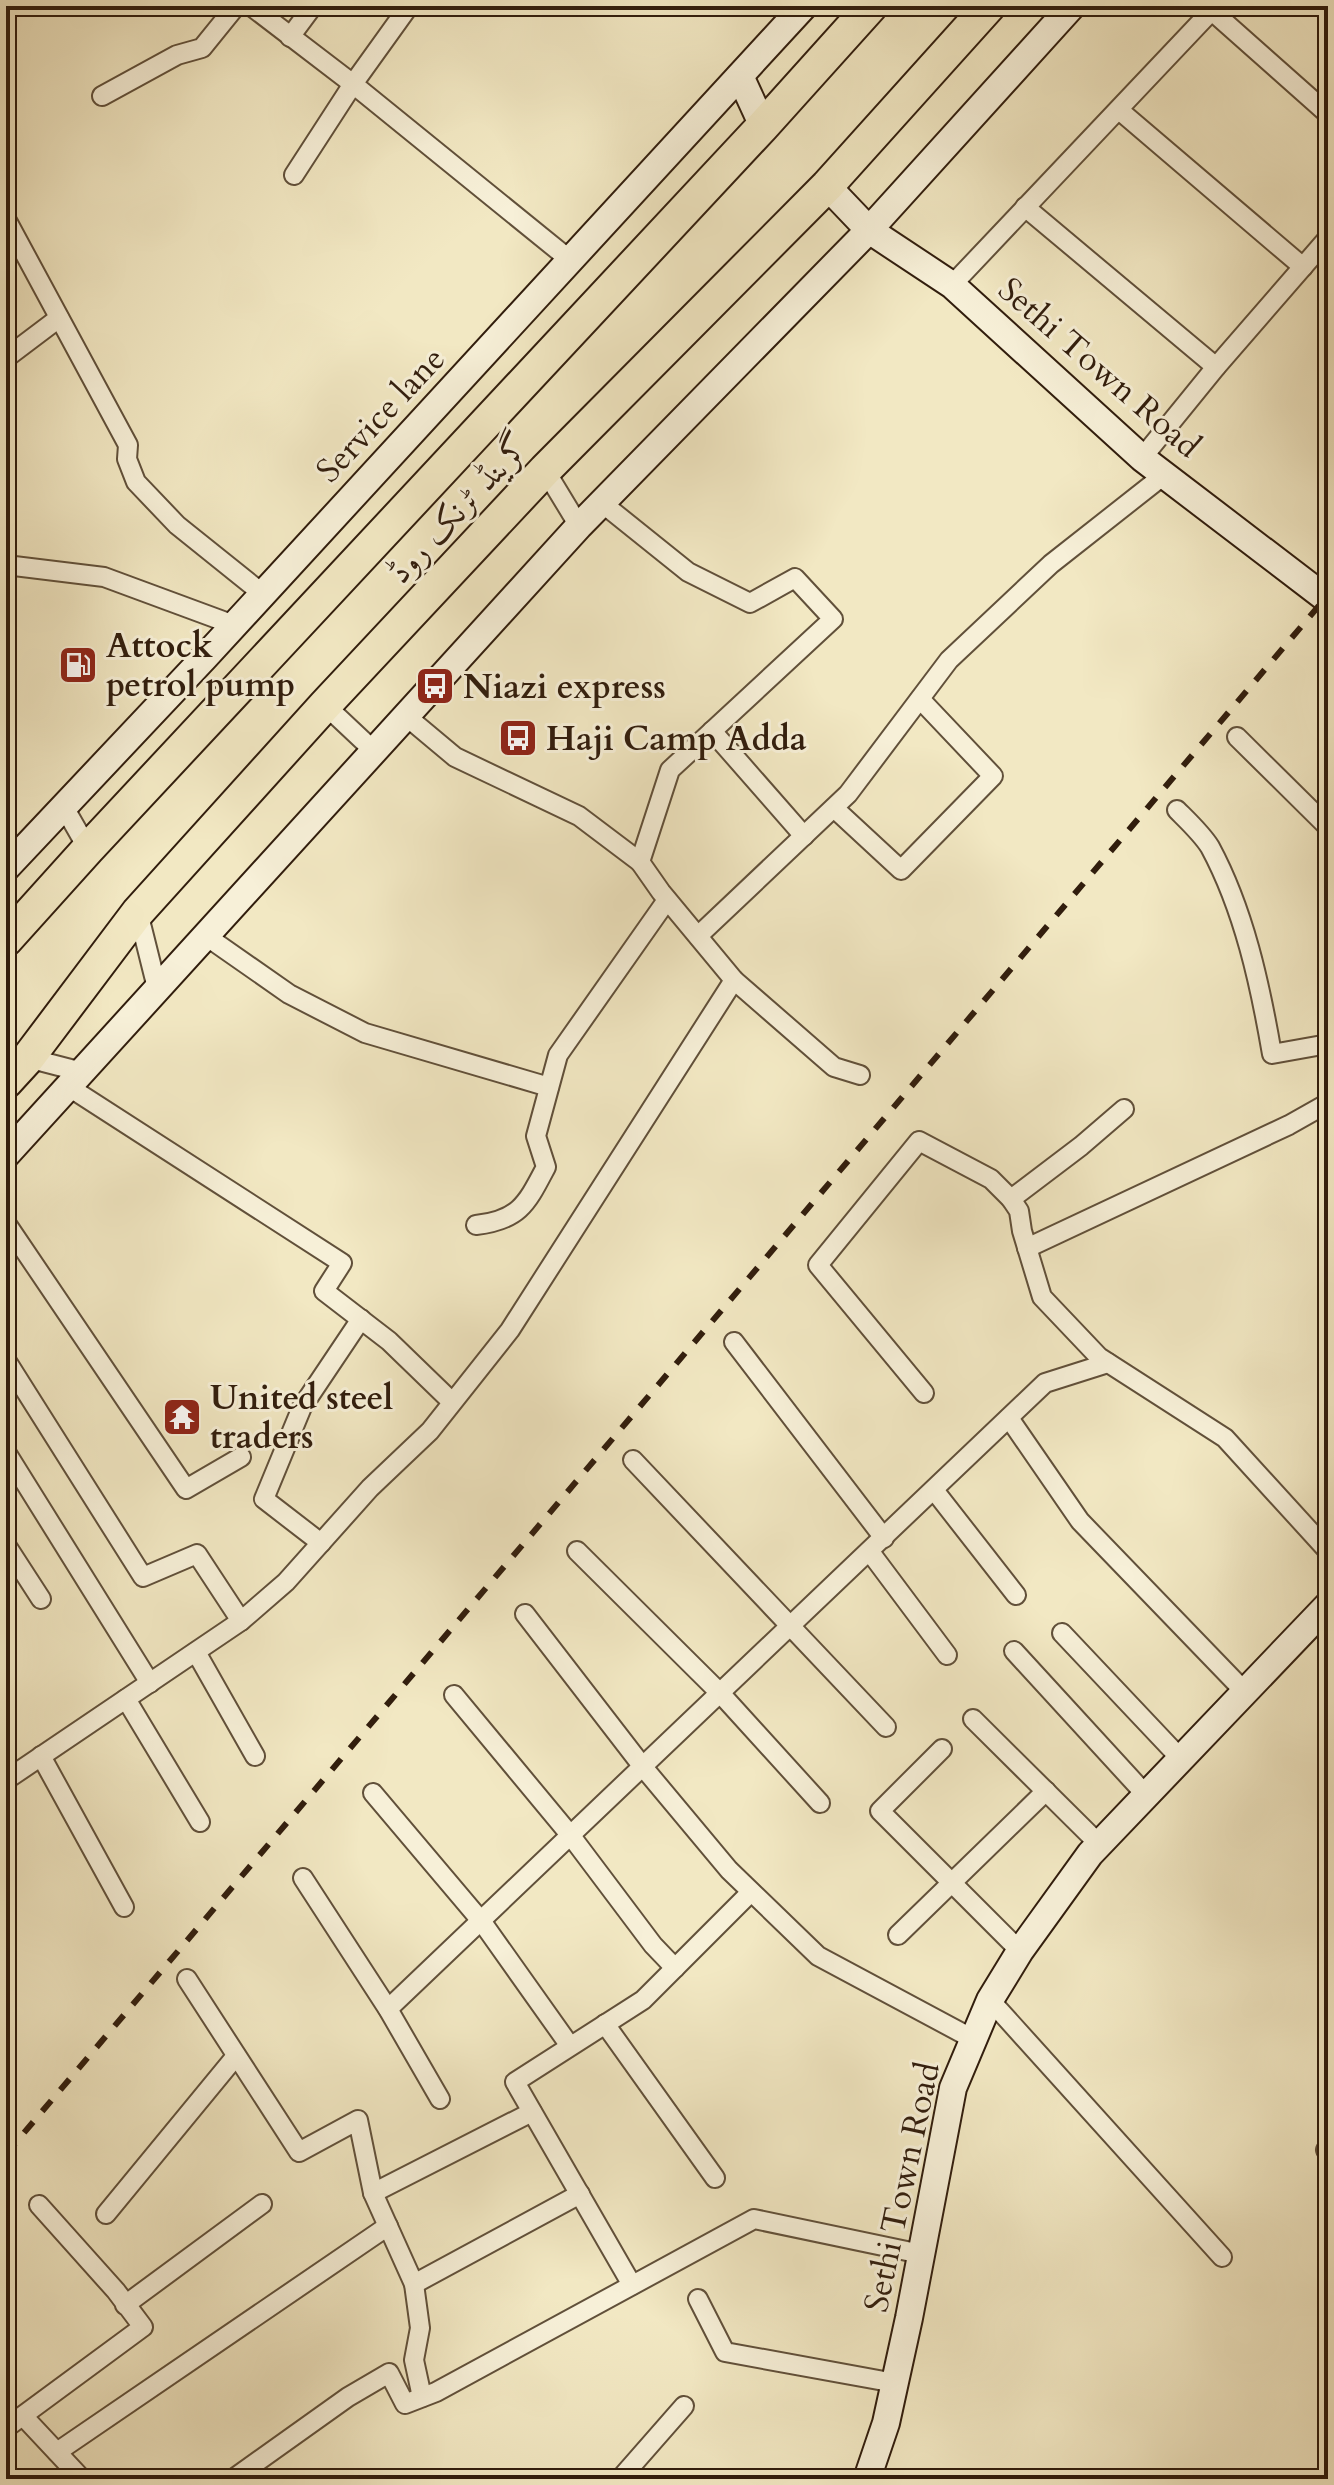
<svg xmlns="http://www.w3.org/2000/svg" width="1334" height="2485" viewBox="0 0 1334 2485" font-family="Cardo,Amiri,serif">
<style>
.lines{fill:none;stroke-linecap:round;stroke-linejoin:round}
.street-casing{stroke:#61503a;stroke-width:22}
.secondary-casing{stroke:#311d0d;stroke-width:30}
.highway-casing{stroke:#311d0d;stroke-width:36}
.street{stroke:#f7f0d8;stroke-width:18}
.secondary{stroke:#f7f0d8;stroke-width:26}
.highway{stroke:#f2e8c3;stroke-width:32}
.rail{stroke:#311d0d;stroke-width:6;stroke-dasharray:14 14;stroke-linecap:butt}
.labels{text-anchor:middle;stroke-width:6;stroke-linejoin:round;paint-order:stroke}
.street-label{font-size:34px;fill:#311d0d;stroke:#f7f0d8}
.poi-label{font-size:34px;font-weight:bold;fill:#311d0d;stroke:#f7f0d8;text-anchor:start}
</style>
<rect width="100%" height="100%" fill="#f2e8c3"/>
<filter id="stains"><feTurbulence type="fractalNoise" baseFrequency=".0025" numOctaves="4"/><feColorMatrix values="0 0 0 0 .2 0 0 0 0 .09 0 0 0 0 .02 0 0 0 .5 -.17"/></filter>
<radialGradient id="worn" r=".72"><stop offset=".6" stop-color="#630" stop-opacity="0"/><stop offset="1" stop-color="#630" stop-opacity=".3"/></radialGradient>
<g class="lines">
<g class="street-casing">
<g id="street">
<polyline points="251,6 353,84 570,260"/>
<polyline points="1212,11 1328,114"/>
<polyline points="290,37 313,6"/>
<polyline points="102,96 177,55 202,48 236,6"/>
<polyline points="1119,110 1303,267"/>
<polyline points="294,175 353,84 409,6"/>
<polyline points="1025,207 1216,367"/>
<polyline points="6,219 128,445 127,459 136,482 177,525 263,594"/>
<polyline points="952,285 1216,6"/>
<polyline points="6,358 59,318"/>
<polyline points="1142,458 1216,367 1328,238"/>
<polyline points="545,470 579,526"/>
<polyline points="602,503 688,572 750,603 795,578 833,619 670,770 640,862 661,892 734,980 834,1067 860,1075"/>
<polyline points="6,565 104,577 234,625"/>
<polyline points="325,705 374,751"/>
<polyline points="406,716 455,757 579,816 640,862"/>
<polyline points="712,731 804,836"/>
<polyline points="1237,737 1328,827"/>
<polyline points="64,807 88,849"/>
<polyline points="834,808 901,870 993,776 920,699"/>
<path d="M1177,810C1188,821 1202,834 1210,847C1244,910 1260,984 1272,1054L1328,1044"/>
<polyline points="138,912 157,988"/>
<polyline points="206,936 289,994 365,1033 549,1087"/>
<polyline points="698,936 848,794 949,660 1051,564 1164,475"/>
<polyline points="28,1058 82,1072"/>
<polyline points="69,1087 342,1263 324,1291 389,1341 452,1402"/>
<polyline points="1011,1199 1081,1146 1124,1109"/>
<polyline points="6,1223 186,1489 241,1457"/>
<path d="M476,1225C520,1220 527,1203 546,1167L536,1136L558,1055L667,900"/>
<polyline points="1027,1248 1289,1125 1328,1103"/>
<polyline points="734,1342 884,1538"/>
<polyline points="6,1360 143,1577 197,1554 241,1621"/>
<polyline points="924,1393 818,1265 919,1141 991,1179 1011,1199 1019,1211 1022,1231 1042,1297 1099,1357 1225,1438 1328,1551"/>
<polyline points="1009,1418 1080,1521 1245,1692"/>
<polyline points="6,1452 150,1683"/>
<polyline points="633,1460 886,1727"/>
<polyline points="934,1490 1016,1595"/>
<polyline points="321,1543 264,1499 302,1407 361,1319"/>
<polyline points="6,1545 41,1599"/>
<polyline points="577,1551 721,1694 820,1803"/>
<polyline points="870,1552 947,1655"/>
<polyline points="525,1614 643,1767 729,1870 818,1956 973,2039"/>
<polyline points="1062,1633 1181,1759"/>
<polyline points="1014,1651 1146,1795"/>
<polyline points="196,1652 255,1756"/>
<polyline points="454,1695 571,1836 653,1945 675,1968"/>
<polyline points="126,1699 200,1822"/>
<polyline points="973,1719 1099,1844"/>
<polyline points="942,1749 880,1811 1020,1951"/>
<polyline points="41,1756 124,1907"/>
<polyline points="6,1780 241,1621 286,1582 370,1488 430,1431 510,1330 734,980"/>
<polyline points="373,1793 482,1922 570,2046"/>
<polyline points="303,1878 388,2009 440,2099"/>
<polyline points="898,1935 1046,1791"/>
<polyline points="187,1979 299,2152 358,2120 373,2193 414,2284 420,2328 414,2360 422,2397"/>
<polyline points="990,2000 1222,2257"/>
<polyline points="388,2009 1045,1383 1108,1363"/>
<polyline points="605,2024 715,2178"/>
<polyline points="1326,2150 1328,2149"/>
<polyline points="373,2193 532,2112"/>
<polyline points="106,2214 236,2056"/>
<polyline points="414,2284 580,2194"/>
<polyline points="632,2285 515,2082 643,2000 751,1892"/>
<polyline points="698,2299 725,2352 895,2383"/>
<polyline points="125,2305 262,2204"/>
<polyline points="23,2416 82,2479"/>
<polyline points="6,2428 143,2327 116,2291 39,2205"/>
<polyline points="57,2452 388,2226"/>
<polyline points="233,2479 348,2397 389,2373 405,2404 436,2392 754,2219 921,2254"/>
<polyline points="620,2479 684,2406"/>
</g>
</g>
<g class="secondary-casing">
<g id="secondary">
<polyline points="740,76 763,126"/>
<polyline points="827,186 869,230 952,285 1142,458 1328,600"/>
<polyline points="6,868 205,657 804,6"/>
<polyline points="6,1155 579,526 869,230 1072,6"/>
<polyline points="867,2479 886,2423 909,2318 953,2088 990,2000 1020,1951 1090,1854 1328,1605"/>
</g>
</g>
<g class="highway-casing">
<g id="highway">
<polyline points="6,940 88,849 763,126 871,6"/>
<polyline points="6,1082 28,1058 138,912 325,705 545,470 827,186 989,6"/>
</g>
</g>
<use href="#street" class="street"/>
<use href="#secondary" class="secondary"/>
<use href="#highway" class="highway"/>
<polyline class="rail" points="6,2154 1328,595"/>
</g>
<defs>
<g id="fuel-square" transform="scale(2)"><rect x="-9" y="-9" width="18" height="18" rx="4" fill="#8f2418" stroke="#f7f0d8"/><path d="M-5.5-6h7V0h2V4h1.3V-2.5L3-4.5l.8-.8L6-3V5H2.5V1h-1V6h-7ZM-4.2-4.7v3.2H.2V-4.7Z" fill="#fff"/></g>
<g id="bus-square" transform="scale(2)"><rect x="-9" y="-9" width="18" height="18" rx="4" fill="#8f2418" stroke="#f7f0d8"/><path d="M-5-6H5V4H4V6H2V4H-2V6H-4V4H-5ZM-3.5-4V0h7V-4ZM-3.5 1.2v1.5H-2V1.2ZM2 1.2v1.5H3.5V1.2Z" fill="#fff"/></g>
<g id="temple-square" transform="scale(2)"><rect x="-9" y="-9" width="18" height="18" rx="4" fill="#8f2418" stroke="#f7f0d8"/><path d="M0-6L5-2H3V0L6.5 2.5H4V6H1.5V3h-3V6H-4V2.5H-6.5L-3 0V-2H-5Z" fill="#fff"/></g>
</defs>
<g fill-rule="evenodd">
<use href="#fuel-square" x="78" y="665"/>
<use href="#bus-square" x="435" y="686"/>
<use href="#bus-square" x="518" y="738"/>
<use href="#temple-square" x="182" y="1417"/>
</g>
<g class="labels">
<g class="street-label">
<text transform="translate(1100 367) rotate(41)" y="12">Sethi Town Road</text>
<text transform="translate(380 414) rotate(-47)" y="12">Service lane</text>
<text transform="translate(458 508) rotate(-47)" y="12">گرینڈ ٹرنک روڈ</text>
<text transform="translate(901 2187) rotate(-78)" y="12">Sethi Town Road</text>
</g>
<g class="poi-label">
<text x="106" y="657">Attock<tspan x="106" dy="39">petrol pump</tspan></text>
<text x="463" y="698">Niazi express</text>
<text x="546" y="750">Haji Camp Adda</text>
<text x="210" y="1409">United steel<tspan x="210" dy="39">traders</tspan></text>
</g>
</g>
<rect width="1334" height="2485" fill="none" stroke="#f2e8c3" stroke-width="32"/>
<rect x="8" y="8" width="1318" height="2469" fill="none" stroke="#311d0d" stroke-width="4"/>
<rect x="16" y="16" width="1302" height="2453" fill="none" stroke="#311d0d" stroke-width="2"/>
<rect width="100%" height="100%" filter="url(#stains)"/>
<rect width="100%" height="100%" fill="url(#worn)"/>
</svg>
